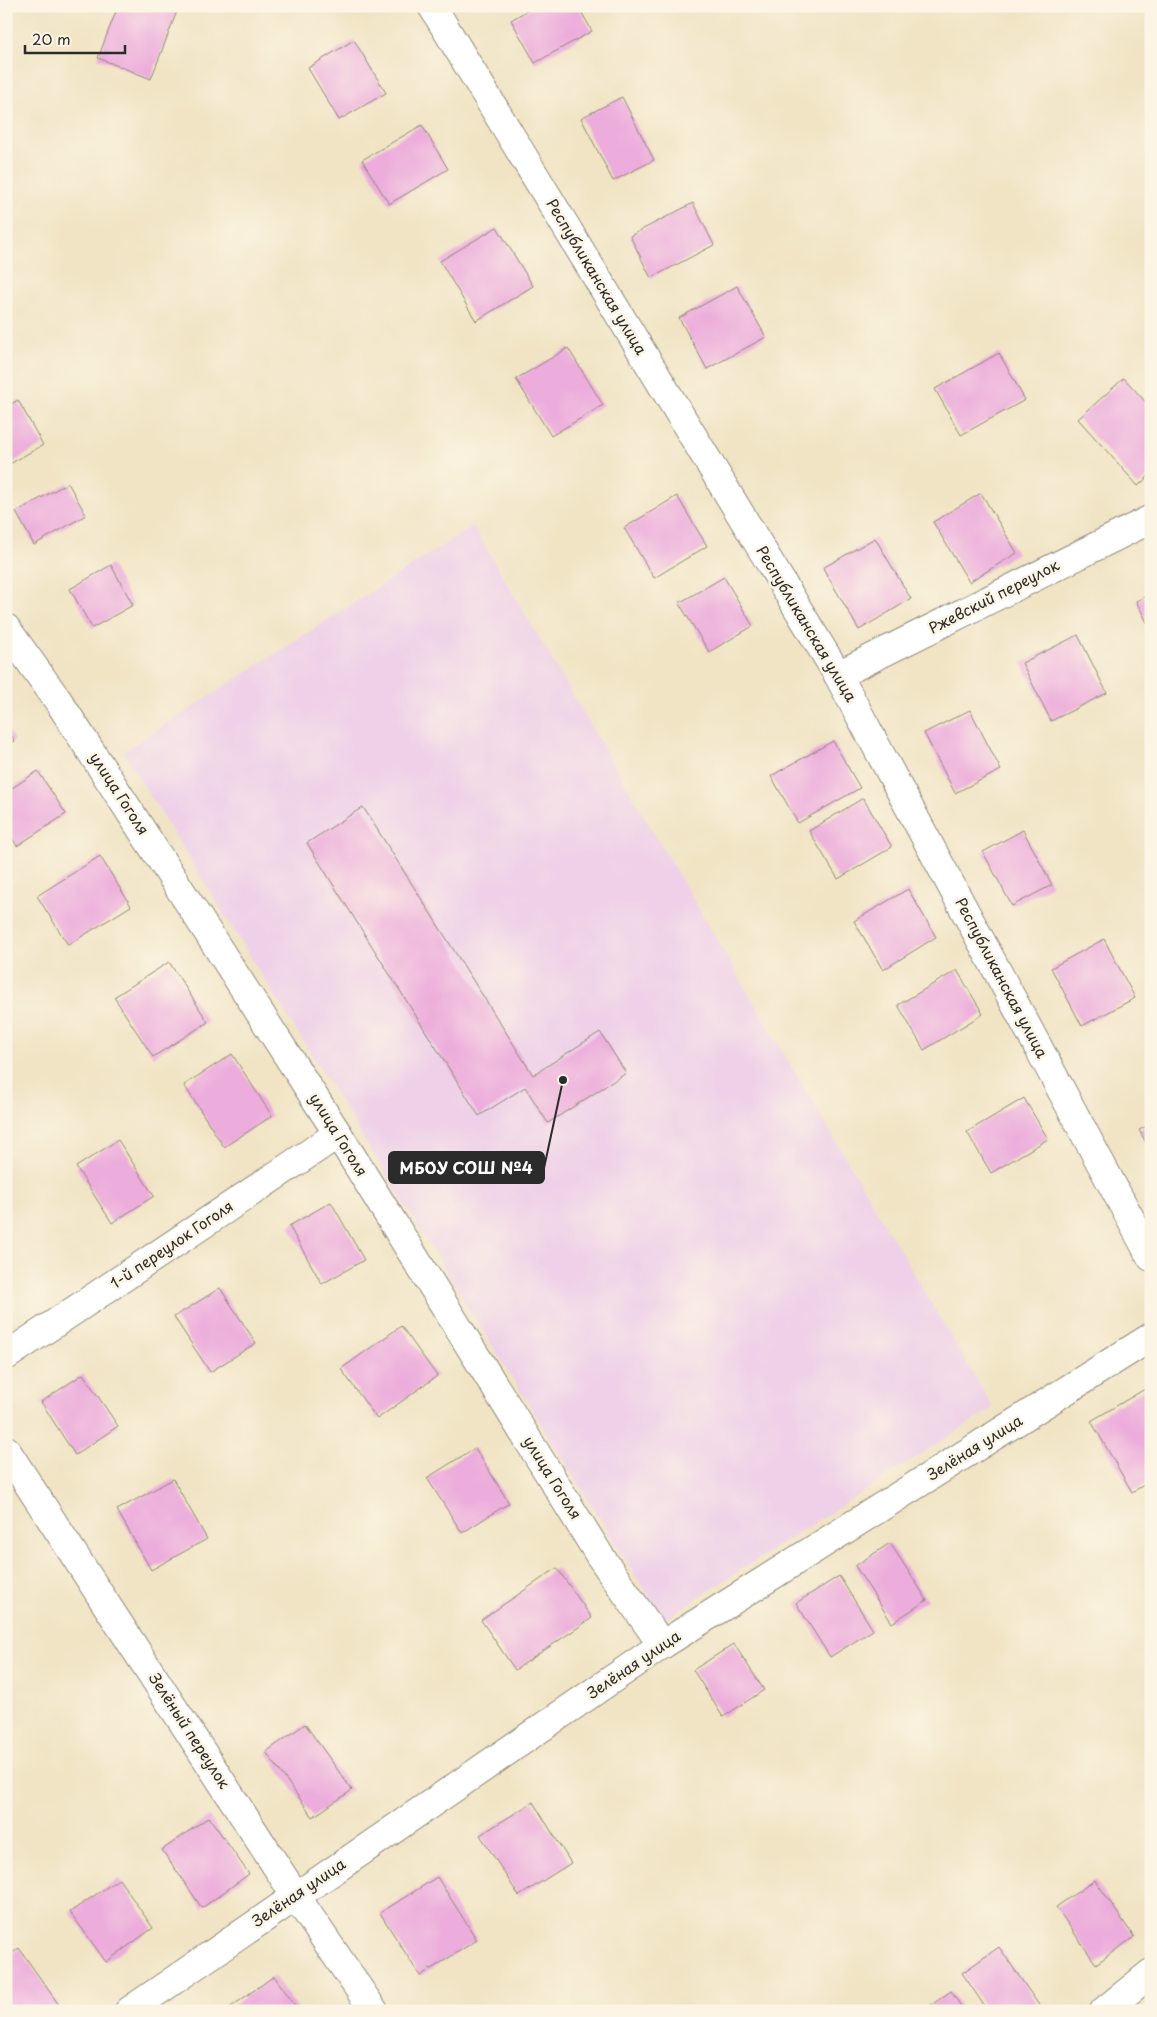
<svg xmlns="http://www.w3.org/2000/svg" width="1157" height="2017" viewBox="0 0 1157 2017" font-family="'Playpen Sans',sans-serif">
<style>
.built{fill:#eed0e8}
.building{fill:#ecacdc}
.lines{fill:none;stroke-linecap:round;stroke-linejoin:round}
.street-casing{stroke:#8e8878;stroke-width:30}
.primary-casing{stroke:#8e8878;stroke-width:30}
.street{stroke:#fff;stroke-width:28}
.primary{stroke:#fff;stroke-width:28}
.labels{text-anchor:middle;stroke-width:5;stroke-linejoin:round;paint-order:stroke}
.street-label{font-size:15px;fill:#2b2b2b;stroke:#fcf5e5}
.leader{fill:none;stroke:#2b2b2b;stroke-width:2}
.callout-dot{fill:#2b2b2b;stroke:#fcf5e5;stroke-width:2}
.callout{fill:#2b2b2b;stroke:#2b2b2b;stroke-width:2}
.callout-label{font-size:16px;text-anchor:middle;font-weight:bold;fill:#fff}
</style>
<rect width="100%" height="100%" fill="#fcf5e5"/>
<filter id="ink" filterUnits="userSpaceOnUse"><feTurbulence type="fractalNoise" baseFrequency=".02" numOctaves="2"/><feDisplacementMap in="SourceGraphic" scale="10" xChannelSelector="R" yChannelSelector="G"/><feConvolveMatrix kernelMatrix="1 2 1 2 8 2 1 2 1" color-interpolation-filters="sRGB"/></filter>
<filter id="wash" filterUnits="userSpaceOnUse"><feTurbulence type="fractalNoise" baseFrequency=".0096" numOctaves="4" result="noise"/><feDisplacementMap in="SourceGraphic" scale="20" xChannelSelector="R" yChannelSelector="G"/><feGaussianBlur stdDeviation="1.12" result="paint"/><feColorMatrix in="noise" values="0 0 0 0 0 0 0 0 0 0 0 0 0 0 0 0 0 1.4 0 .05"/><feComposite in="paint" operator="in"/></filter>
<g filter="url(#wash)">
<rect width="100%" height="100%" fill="#f1e4c5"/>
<polygon class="built" points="473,526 993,1408 663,1620 123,752"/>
<g id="blocks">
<g class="building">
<polygon points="118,6 179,6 151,79 98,58"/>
<polygon points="535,6 578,6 592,31 535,63 511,20"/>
<polygon points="354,40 386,93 339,120 308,68"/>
<polygon points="622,97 654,160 613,181 581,118"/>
<polygon points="422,125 448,169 389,204 362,160"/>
<polygon points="693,203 714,245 651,278 630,236"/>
<polygon points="497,227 533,286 476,321 440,261"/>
<polygon points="737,286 766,337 707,369 679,318"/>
<polygon points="568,348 603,405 551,436 516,379"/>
<polygon points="999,353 1025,400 961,435 935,389"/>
<polygon points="1124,378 1151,408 1151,474 1138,486 1078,419"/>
<polygon points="18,400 43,445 6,466 6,407"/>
<polygon points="68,483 86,515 34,545 16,512"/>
<polygon points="981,493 1017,553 969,582 933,522"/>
<polygon points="677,496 707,546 654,578 624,528"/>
<polygon points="875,538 911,599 859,630 823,568"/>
<polygon points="111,565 133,605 92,628 70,589"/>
<polygon points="724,577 753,626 709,652 679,603"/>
<polygon points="1151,594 1151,630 1136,601"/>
<polygon points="1078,635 1107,693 1051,721 1022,663"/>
<polygon points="970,710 1001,770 955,793 924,733"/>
<polygon points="6,724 14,741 6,745"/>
<polygon points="833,741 860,788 798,823 771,776"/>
<polygon points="38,771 66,814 17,846 6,829 6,792"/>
<polygon points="863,798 892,847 838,879 809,831"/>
<polygon points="363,807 533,1075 600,1032 626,1073 548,1123 525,1087 479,1116 307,843"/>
<polygon points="1023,830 1052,885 1012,906 983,852"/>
<polygon points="100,856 131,906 68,945 37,896"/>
<polygon points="908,889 936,937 883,970 854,921"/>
<polygon points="1104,939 1135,998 1082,1026 1051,968"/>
<polygon points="169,962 208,1022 153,1057 114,997"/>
<polygon points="957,970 983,1014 924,1050 898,1005"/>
<polygon points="232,1054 272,1116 224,1147 184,1085"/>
<polygon points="1024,1098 1048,1139 991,1173 967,1132"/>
<polygon points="1151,1124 1151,1151 1139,1130"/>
<polygon points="118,1140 154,1196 112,1223 76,1167"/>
<polygon points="331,1202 364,1260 322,1284 289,1226"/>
<polygon points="220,1288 256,1343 210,1372 174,1317"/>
<polygon points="401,1326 437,1376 377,1419 341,1369"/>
<polygon points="83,1374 118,1426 75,1455 41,1402"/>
<polygon points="1145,1389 1151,1399 1151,1481 1132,1492 1091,1421"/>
<polygon points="475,1448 509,1503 462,1533 427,1478"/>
<polygon points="173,1479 207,1539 151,1570 117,1510"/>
<polygon points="890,1543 927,1600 892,1623 855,1566"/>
<polygon points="557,1568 592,1618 515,1670 481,1620"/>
<polygon points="839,1576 873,1630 830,1657 796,1603"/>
<polygon points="734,1644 764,1690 723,1717 693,1670"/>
<polygon points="305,1724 352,1790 313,1817 266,1752"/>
<polygon points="533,1802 571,1863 519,1896 480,1835"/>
<polygon points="209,1817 249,1874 202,1908 162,1850"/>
<polygon points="437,1877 477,1940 420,1976 380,1913"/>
<polygon points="119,1879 153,1928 106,1962 70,1912"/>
<polygon points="1095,1880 1134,1937 1096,1964 1056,1907"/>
<polygon points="999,1947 1043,2011 988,2011 962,1973"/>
<polygon points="19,1948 59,2005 51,2011 6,2011 6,1958"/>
<polygon points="274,1976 299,2011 228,2011 228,2009"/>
<polygon points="951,1991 964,2011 923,2011"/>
</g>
</g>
</g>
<g filter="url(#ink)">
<use href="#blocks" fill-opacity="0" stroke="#8e8878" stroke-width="1"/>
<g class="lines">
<g class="street-casing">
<g id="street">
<polyline points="432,6 838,675 1151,1257"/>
<polyline points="6,628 59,702 338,1134 600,1556 662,1645"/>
<polyline points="838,675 1151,519"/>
<polyline points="6,1356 338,1134"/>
<polyline points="6,1450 295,1895 374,2011"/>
<polyline points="129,2011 662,1645 1151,1337"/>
</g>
</g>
<g class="primary-casing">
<polyline id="primary" points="1104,2011 1151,1973"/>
</g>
<use href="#street" class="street"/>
<use href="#primary" class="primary"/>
</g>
</g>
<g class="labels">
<g class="street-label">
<text transform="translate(596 277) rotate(59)" y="5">Республиканская улица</text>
<text transform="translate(994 597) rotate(-27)" y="5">Ржевский переулок</text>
<text transform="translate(806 624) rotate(59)" y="5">Республиканская улица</text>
<text transform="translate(119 794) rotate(57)" y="5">улица Гоголя</text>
<text transform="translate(1001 978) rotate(62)" y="5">Республиканская улица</text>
<text transform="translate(338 1135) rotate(58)" y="5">улица Гоголя</text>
<text transform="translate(172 1245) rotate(-34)" y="5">1-й переулок Гоголя</text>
<text transform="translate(975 1448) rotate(-32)" y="5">Зелёная улица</text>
<text transform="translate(552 1478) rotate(58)" y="5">улица Гоголя</text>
<text transform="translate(634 1665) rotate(-34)" y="5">Зелёная улица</text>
<text transform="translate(189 1731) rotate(57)" y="5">Зелёный переулок</text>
<text transform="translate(299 1893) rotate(-34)" y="5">Зелёная улица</text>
</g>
</g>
<path class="leader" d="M563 1080L544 1168"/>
<circle class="callout-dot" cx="563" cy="1080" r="5"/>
<rect class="callout" x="389" y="1152" width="155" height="31" rx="5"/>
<g class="callout-label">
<text x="466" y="1174">МБОУ СОШ №4</text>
</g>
<rect width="1157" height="2017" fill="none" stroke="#fcf5e5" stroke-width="25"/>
<path d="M25 45v8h100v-8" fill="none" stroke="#2b2b2b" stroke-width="2.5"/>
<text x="32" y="45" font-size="15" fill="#2b2b2b" stroke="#fcf5e5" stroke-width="4" paint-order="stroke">20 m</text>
</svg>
